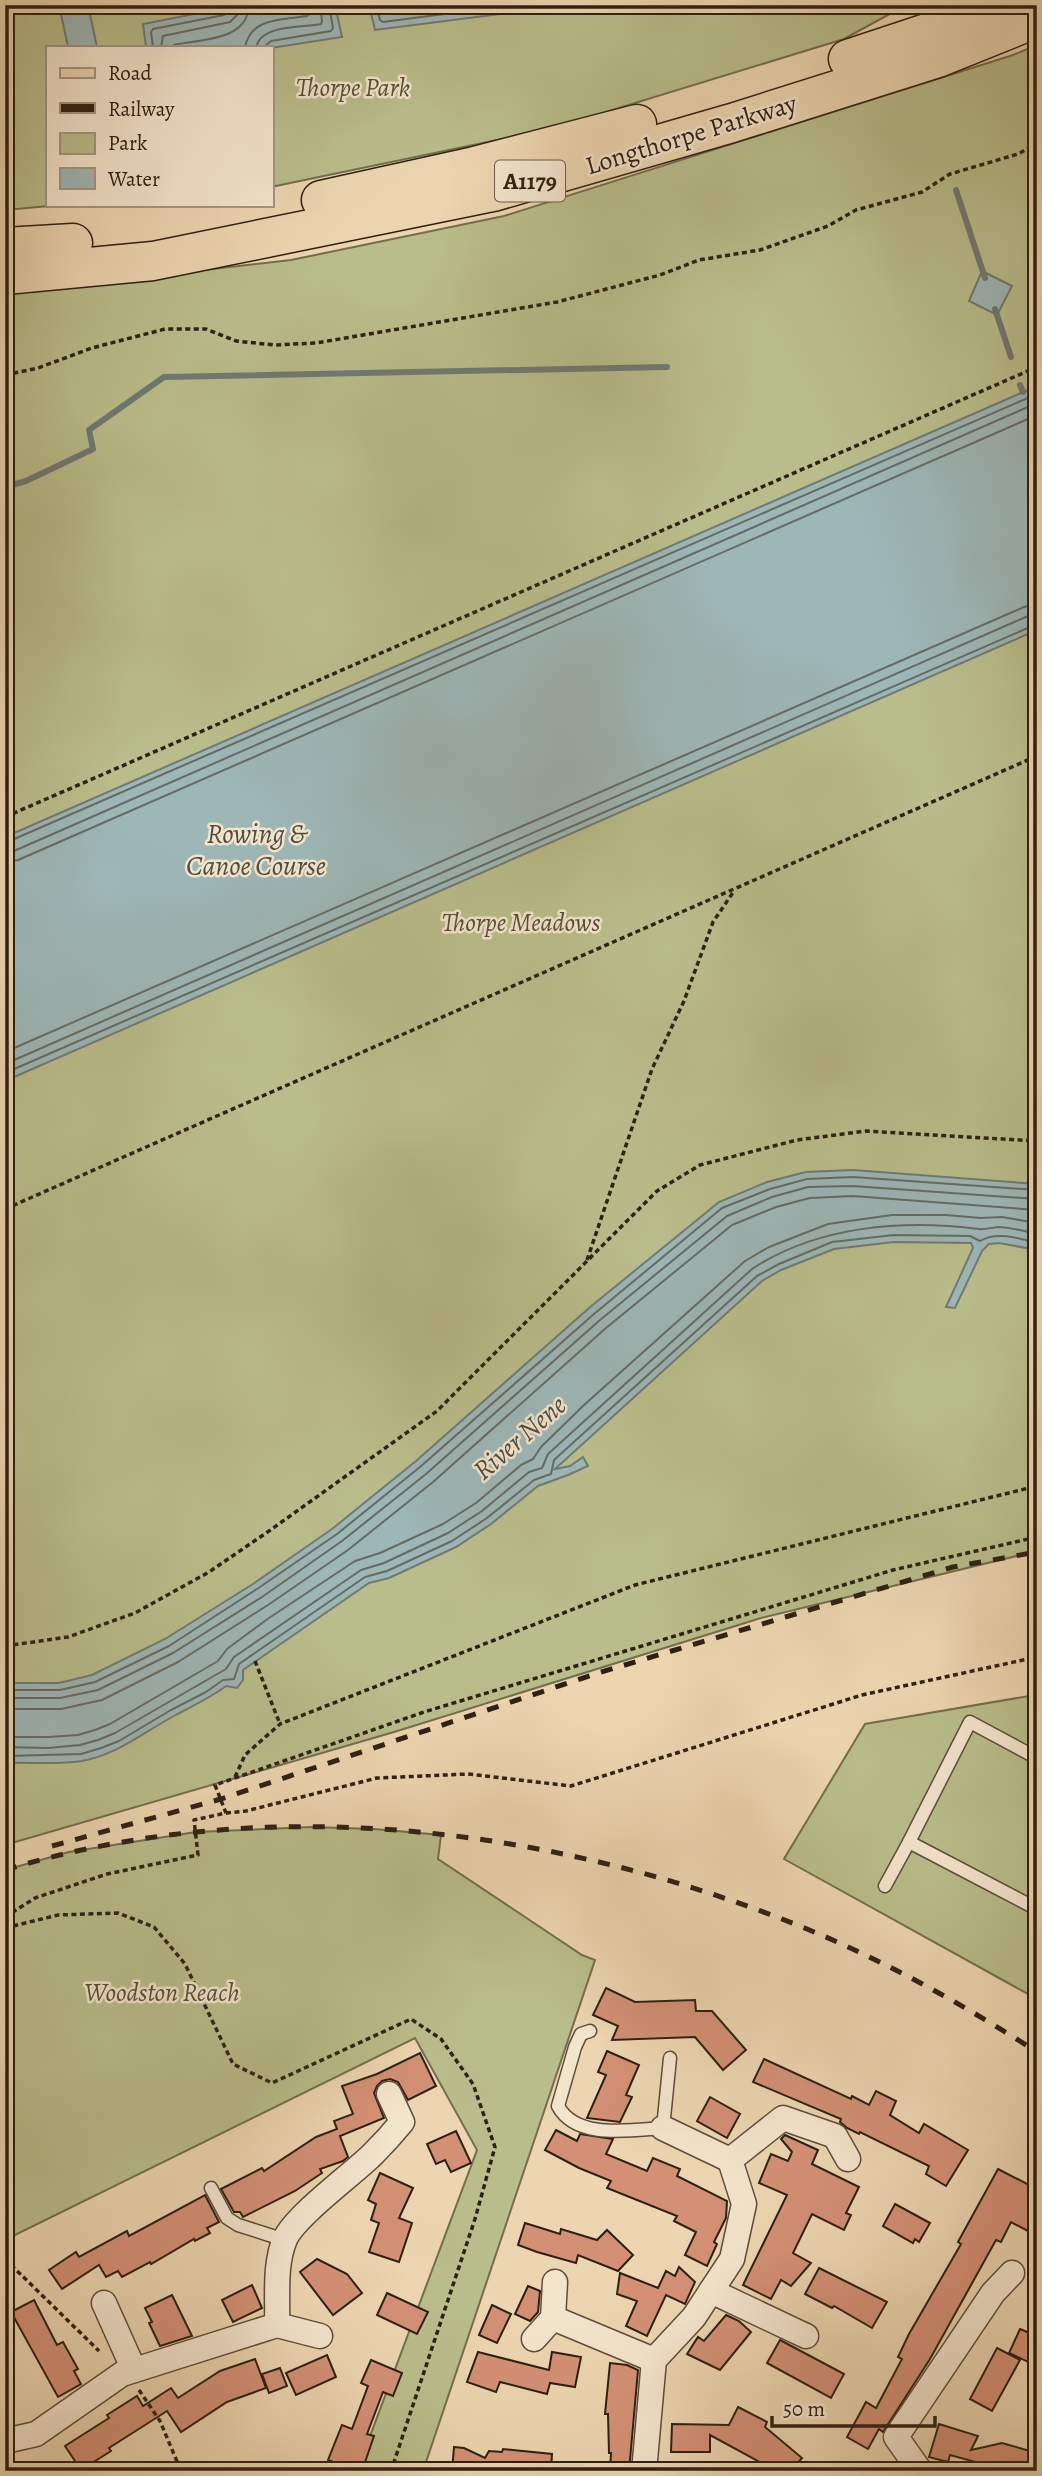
<svg xmlns="http://www.w3.org/2000/svg" width="1042" height="2476" viewBox="0 0 1042 2476" font-family="Alegreya,serif">
<style>
.green{fill:#b9bd8b;stroke:#736e4e;stroke-width:2}
.water{fill:#9db6b6;stroke:#707a74;stroke-width:2}
.lines{fill:none;stroke-linecap:round;stroke-linejoin:round}
.shore{stroke:#656b64;stroke-width:2}
.stream{stroke:#707a74;stroke-width:6}
.building{fill:#d39075;stroke:#2d2012;stroke-width:2}
.lane-casing{stroke:#5d4d3a;stroke-width:15}
.street-casing{stroke:#5d4d3a;stroke-width:27}
.primary-casing{stroke:#2d2012;stroke-width:41}
.path{stroke:#2d2012;stroke-width:3.5;stroke-dasharray:5 3.5;stroke-linecap:butt}
.lane{stroke:#f3e4cc;stroke-width:12}
.street{stroke:#f3e4cc;stroke-width:24}
.primary{stroke:#ecd5b0;stroke-width:38}
.rail{stroke:#2d2012;stroke-width:5;stroke-dasharray:12 12;stroke-linecap:butt}
.labels{text-anchor:middle;stroke-width:5;stroke-linejoin:round;paint-order:stroke}
.shield{fill:#f3e4cc;stroke:#685b4a;stroke-width:2}
.shield-label{font-size:24px;font-weight:bold;fill:#2d2012}
.park-label{font-size:26px;font-style:italic;fill:#574f36;stroke:#f3e4cc}
.street-label{font-size:26px;fill:#2d2012;stroke:#f3e4cc}
.water-label{font-size:28px;font-style:italic;fill:#4f4d43;stroke:#f3e4cc}
</style>
<rect width="100%" height="100%" fill="#ecd5b0"/>
<filter id="stains"><feTurbulence type="fractalNoise" baseFrequency=".00286" numOctaves="4"/><feColorMatrix values="0 0 0 0 .2 0 0 0 0 .09 0 0 0 0 .02 0 0 0 .5 -.17"/></filter>
<radialGradient id="worn" r=".72"><stop offset=".6" stop-color="#630" stop-opacity="0"/><stop offset="1" stop-color="#630" stop-opacity=".3"/></radialGradient>
<g class="green">
<polygon points="5,5 906,5 844,39 550,129 271,187 271,47 47,47 47,205 61,205 5,210"/>
<polygon points="1037,45 1037,1551 761,1618 394,1732 5,1845 5,293 291,260 504,216 1013,55"/>
<polygon points="1029,1696 1037,1701 1037,1999 784,1859 865,1724"/>
<polygon points="311,1827 374,1829 441,1835 438,1859 582,1955 595,1960 423,2471 357,2471 477,2150 415,2038 5,2240 5,1870 69,1852 196,1832"/>
</g>
<g class="water">
<polygon points="59,5 88,5 97,47 68,47"/>
<polygon points="240,5 335,5 342,37 271,48 146,47 143,24"/>
<polygon points="369,5 530,5 532,10 375,30"/>
<polygon points="982,271 1012,286 997,315 969,301"/>
<polygon points="1037,386 1037,630 5,1081 5,837"/>
<path d="M853,1170L1037,1184V1250L999,1243L989,1244L982,1251L955,1308L946,1307L973,1248L971,1243L894,1242L834,1249L781,1270L762,1281L555,1469L570,1466L583,1457L588,1466L568,1475L538,1486L491,1524L456,1547L389,1578L369,1583L243,1670V1680L237,1688L226,1686C210,1698 192,1706 174,1716C144,1732 117,1755 82,1761C56,1765 31,1762 5,1763V1683H59L92,1675L165,1639L253,1584L332,1529L416,1461L589,1308L719,1202L767,1182L806,1172Z"/>
</g>
<g class="lines">
<g class="shore">
<polyline points="376,5 380,20 383,22 513,5"/>
<polyline points="153,47 151,32 153,29 224,15 229,12 230,5"/>
<polyline points="161,47 163,36 230,22 237,15 239,5"/>
<path d="M172,47L174,45C201,39 248,41 249,5"/>
<path d="M245,47C251,17 283,20 307,16L310,13L309,5"/>
<path d="M256,47C262,24 301,28 321,24L322,21L320,5"/>
<polyline points="264,47 271,41 331,31 333,28 329,5"/>
<polyline points="5,843 1037,394"/>
<polyline points="5,852 14,851 1037,403"/>
<polyline points="5,862 18,860 1037,415"/>
<polyline points="5,1052 1024,607 1037,604"/>
<polyline points="5,1064 1028,616 1037,615"/>
<polyline points="5,1073 1037,624"/>
<polyline points="5,1690 60,1690 95,1682 169,1646 257,1589 337,1534 420,1467 594,1314 722,1208 770,1189 807,1179 853,1177 1037,1190"/>
<polyline points="5,1698 60,1698 98,1690 173,1653 262,1597 342,1541 426,1474 600,1320 727,1216 772,1197 808,1187 853,1186 1037,1199"/>
<polyline points="5,1709 61,1709 102,1700 178,1662 268,1605 348,1550 433,1482 606,1328 732,1225 776,1207 810,1198 853,1196 1037,1210"/>
<polyline points="5,1737 48,1737 78,1735 95,1730 110,1724 218,1661 227,1649 269,1618 355,1561 380,1553 443,1524 476,1503 521,1465 533,1459 541,1447 584,1405 745,1261 769,1247 828,1224 892,1215 946,1215 981,1218 1002,1217 1037,1223"/>
<path d="M5,1747L48,1748L80,1745L98,1740L115,1733L226,1669L234,1657L361,1570L384,1563L448,1533L482,1511L529,1472L542,1468L548,1454L752,1269C817,1226 903,1219 979,1229C985,1230 993,1227 1000,1227C1012,1228 1025,1231 1037,1234"/>
<path d="M5,1756L81,1754L101,1748L119,1741L171,1710L206,1692L223,1680L234,1679L239,1664L365,1577L387,1571L452,1541L487,1518L534,1480L551,1474L554,1460L757,1276L779,1264L832,1242L894,1235L970,1236L980,1241C996,1231 1019,1238 1037,1243"/>
</g>
<g class="stream">
<polyline points="956,190 985,278"/>
<polyline points="995,309 1011,357"/>
<polyline points="1020,385 1023,392"/>
<polyline points="5,487 26,481 93,449 89,430 164,377 667,367"/>
</g>
</g>
<g class="building">
<polygon points="606,1988 635,2002 695,2000 696,2011 712,2011 746,2050 723,2070 695,2037 612,2040 618,2026 593,2015"/>
<polygon points="607,2051 639,2065 626,2095 632,2097 620,2122 587,2118 606,2075 598,2072"/>
<polygon points="420,2053 436,2086 408,2100 398,2082 390,2079 382,2081 377,2086 374,2093 384,2118 340,2136 348,2157 343,2161 320,2169 322,2173 295,2191 243,2217 240,2212 234,2212 221,2189 262,2168 264,2171 316,2137 337,2129 334,2121 353,2114 342,2086 377,2074"/>
<polygon points="764,2059 851,2099 852,2096 869,2105 876,2091 896,2101 890,2115 919,2133 924,2124 968,2150 946,2186 926,2174 929,2166 860,2132 859,2134 847,2128 840,2122 841,2119 753,2082"/>
<polygon points="710,2097 740,2114 727,2138 697,2121"/>
<polygon points="556,2130 577,2141 580,2134 613,2139 606,2154 647,2171 653,2158 680,2169 677,2176 727,2201 726,2218 714,2242 717,2244 707,2266 685,2255 696,2232 674,2221 677,2216 607,2188 611,2181 579,2168 545,2150"/>
<polygon points="456,2131 471,2163 451,2172 445,2160 436,2164 427,2144"/>
<polygon points="785,2135 818,2150 812,2164 859,2187 846,2213 851,2215 844,2230 812,2214 793,2253 811,2263 791,2286 781,2280 771,2299 743,2285 787,2195 759,2183 771,2154 788,2161 792,2152 781,2139"/>
<polygon points="998,2169 1037,2189 1037,2236 1011,2222 1001,2242 996,2240 930,2359 883,2432 879,2429 868,2449 847,2437 866,2402 876,2408 902,2359 898,2357 909,2334 961,2244 958,2242"/>
<polygon points="380,2173 413,2188 399,2218 412,2223 399,2262 369,2252 379,2223 371,2220 376,2204 368,2200"/>
<polygon points="205,2195 219,2222 207,2228 210,2233 195,2241 194,2239 151,2264 150,2262 122,2277 118,2271 106,2277 99,2265 62,2289 49,2270 76,2252 79,2257 127,2231 129,2236"/>
<polygon points="895,2204 930,2223 919,2242 915,2239 913,2243 883,2226"/>
<polygon points="525,2223 560,2234 561,2229 597,2240 607,2230 633,2255 618,2271 578,2255 576,2263 537,2252 518,2245"/>
<polygon points="317,2259 347,2274 362,2293 333,2315 300,2272"/>
<polygon points="679,2267 695,2282 685,2304 666,2295 647,2336 626,2326 637,2301 617,2294 620,2273 658,2288 666,2271 675,2276"/>
<polygon points="819,2268 887,2302 872,2328 834,2306 832,2308 805,2294"/>
<polygon points="252,2285 262,2308 233,2322 222,2300"/>
<polygon points="528,2286 540,2291 538,2312 530,2321 515,2314"/>
<polygon points="387,2293 428,2312 417,2334 377,2315"/>
<polygon points="172,2295 192,2336 160,2346 149,2323 152,2322 145,2308"/>
<polygon points="34,2300 57,2345 63,2342 78,2369 74,2371 81,2384 58,2397 11,2312"/>
<polygon points="492,2305 511,2314 497,2343 479,2335"/>
<polygon points="726,2315 739,2321 751,2332 720,2370 687,2354 698,2337 704,2341"/>
<polygon points="1020,2329 1037,2336 1037,2366 1009,2353"/>
<polygon points="780,2340 844,2374 831,2398 767,2363"/>
<polygon points="997,2348 1020,2360 992,2411 970,2399"/>
<polygon points="478,2352 549,2370 552,2352 581,2357 575,2387 550,2383 547,2394 500,2382 496,2392 467,2382"/>
<polygon points="327,2355 336,2377 296,2395 286,2373"/>
<polygon points="255,2359 266,2388 227,2402 181,2432 167,2411 109,2448 111,2451 81,2470 65,2446 109,2418 107,2415 137,2396 143,2406 171,2388 178,2398 220,2371"/>
<polygon points="371,2360 402,2373 393,2396 383,2392 367,2434 374,2436 362,2471 357,2471 328,2460 342,2425 352,2429 368,2386 361,2383"/>
<polygon points="610,2363 627,2365 638,2370 629,2471 610,2471 611,2453 609,2453 608,2414 605,2414"/>
<polygon points="280,2368 287,2386 269,2393 262,2374"/>
<polygon points="738,2407 767,2422 765,2427 802,2458 791,2471 770,2471 758,2461 710,2435 710,2452 671,2452 672,2424 729,2425"/>
<polygon points="939,2424 978,2436 971,2450 1002,2443 1037,2453 1037,2471 998,2471 997,2465 990,2466 950,2455 948,2462 929,2457"/>
<polygon points="454,2447 464,2448 485,2458 489,2451 502,2452 503,2449 552,2454 551,2471 452,2471"/>
</g>
<g class="lines">
<g class="lane-casing">
<g id="lane">
<polyline points="909,1842 970,1722 1037,1758"/>
<polyline points="885,1886 909,1842 1037,1909"/>
<path d="M590,2031L581,2034L575,2047L558,2106C576,2140 631,2130 663,2128L670,2058"/>
<polyline points="211,2188 227,2218 238,2225 285,2240"/>
</g>
</g>
<g class="street-casing">
<g id="street">
<polyline points="663,2128 730,2160 783,2118 835,2136 848,2159"/>
<polyline points="555,2282 553,2318 654,2360"/>
<polyline points="711,2291 806,2336"/>
<polyline points="104,2303 134,2370"/>
<polyline points="277,2325 320,2336"/>
<polyline points="534,2339 553,2318"/>
<path d="M5,2441L36,2434L122,2374L277,2325C278,2297 274,2265 285,2239C295,2216 353,2174 373,2154C383,2144 393,2133 402,2122L389,2094"/>
<polyline points="644,2471 654,2360 694,2317 732,2259 744,2204 730,2160"/>
<polyline points="920,2471 896,2437 993,2293 1012,2273"/>
</g>
</g>
<g class="primary-casing">
<g id="primary">
<polyline points="848,59 963,21 983,12"/>
<polyline points="321,200 475,166 637,124"/>
<polyline points="5,247 73,243"/>
<polyline points="5,275 153,261 493,192 732,123 938,58 1037,18"/>
</g>
</g>
<g class="path">
<polyline points="5,375 38,368 92,348 165,329 206,329 236,341 275,345 316,343 557,302 660,275 699,260 760,250 828,226 856,210 922,192 950,174 1018,154 1037,143"/>
<polyline points="5,817 1037,367"/>
<polyline points="5,1209 1037,756"/>
<polyline points="587,1260 652,1069 684,1001 713,922 734,891"/>
<polyline points="5,1646 68,1637 135,1613 209,1572 269,1531 437,1411 657,1191 700,1165 797,1140 866,1131 1037,1141"/>
<polyline points="255,1661 280,1724"/>
<polyline points="235,1777 245,1755 280,1724 635,1585 1037,1486"/>
<polyline points="226,1813 246,1811 377,1778 468,1774 571,1786 862,1695 1037,1657"/>
<polyline points="5,1917 35,1898 107,1874 198,1855 194,1820 226,1813 215,1785 424,1712 893,1570 1037,1537"/>
<polyline points="5,1928 58,1915 118,1913 154,1927 185,1964 233,2064 272,2083 411,2019 441,2039 473,2084 495,2147 475,2219 391,2471"/>
<polyline points="5,2259 99,2351"/>
<polyline points="139,2390 160,2421 181,2471"/>
</g>
<use href="#lane" class="lane"/>
<use href="#street" class="street"/>
<use href="#primary" class="primary"/>
<g class="rail">
<polyline points="52,1846 221,1799 598,1673 953,1567 1037,1552"/>
<path d="M5,1870C266,1790 558,1827 807,1929C887,1962 964,2005 1037,2052"/>
</g>
</g>
<g class="labels">
<rect class="shield" x="495" y="160.5" width="70" height="41" rx="5"/>
<g class="shield-label">
<text x="530" y="189">A1179</text>
</g>
<g class="park-label">
<text x="353" y="96">Thorpe Park</text>
<text x="521" y="931">Thorpe Meadows</text>
<text x="162" y="2001">Woodston Reach</text>
</g>
<g class="street-label">
<text transform="translate(691 134) rotate(-17)" y="9">Longthorpe Parkway</text>
</g>
<g class="water-label">
<text x="256" y="843">Rowing &amp;<tspan x="256" dy="32">Canoe Course</tspan></text>
<text transform="translate(519 1437) rotate(-41)" y="10">River Nene</text>
</g>
</g>
<rect width="1042" height="2476" fill="none" stroke="#ecd5b0" stroke-width="28"/>
<rect x="7" y="7" width="1028" height="2462" fill="none" stroke="#2d2012" stroke-width="3.5"/>
<rect x="14" y="14" width="1014" height="2448" fill="none" stroke="#2d2012" stroke-width="2"/>
<rect x="46" y="46" width="228" height="161" fill="#f3e4cc" stroke="#a49682" stroke-width="2"/>
<rect x="60" y="68" width="35" height="10" fill="#ecd5b0" stroke="#a49682" stroke-width="2"/>
<text x="108" y="80" font-size="21" fill="#2d2012">Road</text>
<rect x="60" y="103" width="35" height="10" fill="#2d2012" stroke="#a49682" stroke-width="2"/>
<text x="108" y="116" font-size="21" fill="#2d2012">Railway</text>
<rect x="60" y="133" width="35" height="21" fill="#b9bd8b" stroke="#a49682" stroke-width="2"/>
<text x="108" y="150" font-size="21" fill="#2d2012">Park</text>
<rect x="60" y="168" width="35" height="21" fill="#9db6b6" stroke="#a49682" stroke-width="2"/>
<text x="108" y="186" font-size="21" fill="#2d2012">Water</text>
<path d="M772 2416v10h163v-10" fill="none" stroke="#2d2012" stroke-width="3.5"/>
<text x="783" y="2416" font-size="21" fill="#2d2012" stroke="#f3e4cc" stroke-width="5" paint-order="stroke">50 m</text>
<rect width="100%" height="100%" filter="url(#stains)"/>
<rect width="100%" height="100%" fill="url(#worn)"/>
</svg>
